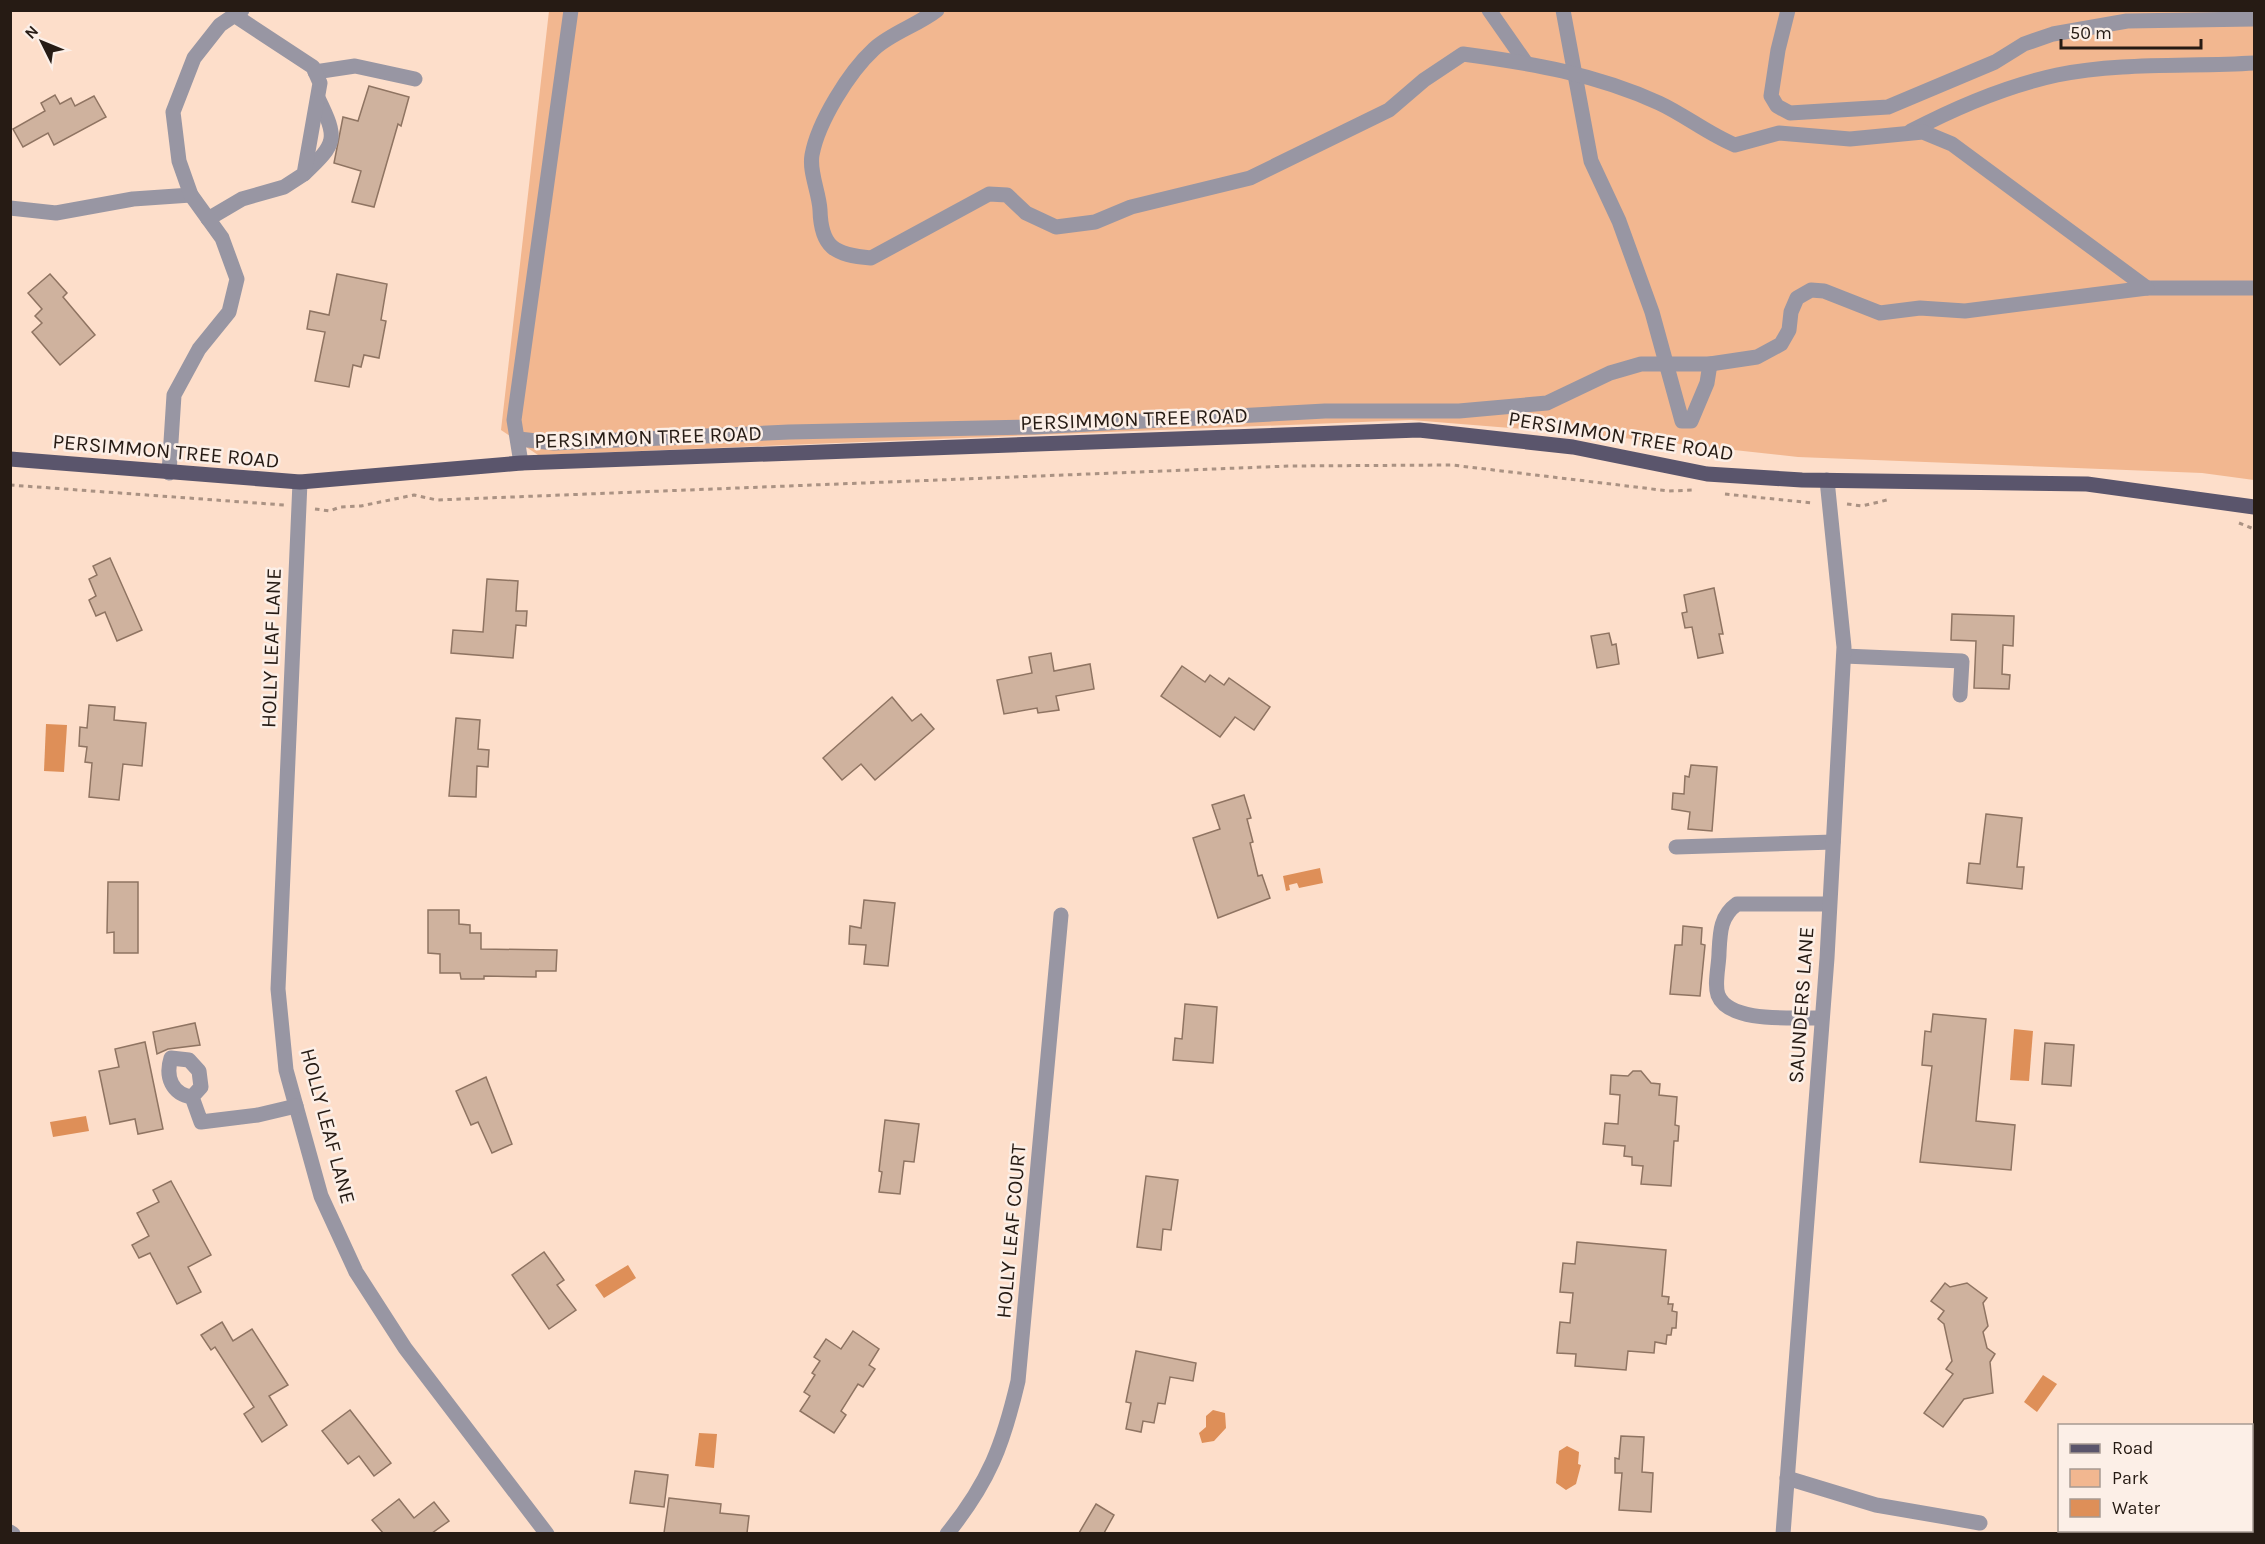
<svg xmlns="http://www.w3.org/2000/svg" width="2265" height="1544" viewBox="0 0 2265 1544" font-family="Karla,sans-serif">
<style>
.green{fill:#f2b790}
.water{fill:#de8f58}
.building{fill:#cfb29e;stroke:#8f7462;stroke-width:1.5}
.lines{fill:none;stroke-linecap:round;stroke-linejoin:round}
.path{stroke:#aa9283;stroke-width:3;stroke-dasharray:4.5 4.5;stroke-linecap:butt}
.minor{stroke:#9896a3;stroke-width:15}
.major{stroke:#5a556c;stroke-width:15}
.labels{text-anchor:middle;stroke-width:5;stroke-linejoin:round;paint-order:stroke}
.street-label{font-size:21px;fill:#261b14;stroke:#fcefe7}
</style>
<rect width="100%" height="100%" fill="#fddeca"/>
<polygon class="green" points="549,11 2254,11 2254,480 2202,473 1798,457 1596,435 1411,420 538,455 501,430"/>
<g class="water">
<polygon points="46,724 67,725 64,772 44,771"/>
<polygon points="1320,868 1323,883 1299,888 1297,883 1289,885 1290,890 1286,891 1283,876"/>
<polygon points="2014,1029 2033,1031 2029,1081 2010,1080"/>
<polygon points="86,1116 89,1131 53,1137 50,1122"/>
<polygon points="628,1265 636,1278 604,1298 595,1285"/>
<polygon points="2043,1375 2057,1384 2037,1412 2024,1402"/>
<polygon points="1213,1410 1225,1413 1226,1428 1214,1441 1202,1443 1199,1433 1206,1427 1206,1416"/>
<polygon points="699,1433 717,1434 714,1468 695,1466"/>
<polygon points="1567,1446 1579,1452 1578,1464 1581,1465 1576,1484 1566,1490 1556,1483 1559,1451"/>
</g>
<g class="building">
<polygon points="369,86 409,97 401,126 398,124 374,207 352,202 361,171 334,163 343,117 358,121"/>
<polygon points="55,95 60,104 71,98 75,106 94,96 106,117 54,145 48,133 23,147 13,129 45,111 41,103"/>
<polygon points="50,274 67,293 63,297 95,335 60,365 32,332 42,323 35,316 42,309 28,293"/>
<polygon points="337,274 387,284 381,320 386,321 379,358 364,355 361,367 353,365 349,387 315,381 325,332 307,329 310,311 329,315"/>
<polygon points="110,558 142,630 117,641 105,612 96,616 89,600 96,596 89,579 97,575 93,566"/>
<polygon points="487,579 518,581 516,611 527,611 526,626 516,625 513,658 451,653 453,630 483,632"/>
<polygon points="1714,588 1723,634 1719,634 1723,653 1698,658 1692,627 1685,628 1682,613 1687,612 1684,595"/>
<polygon points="1952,614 2014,616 2013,646 2003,645 2002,674 2010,675 2009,689 1974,688 1976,641 1951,640"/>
<polygon points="1609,633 1612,645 1616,644 1619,664 1597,668 1591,636"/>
<polygon points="1051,653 1054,671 1090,664 1094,689 1056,696 1059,710 1038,713 1037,708 1004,714 997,680 1032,673 1029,657"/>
<polygon points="1182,666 1205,682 1210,675 1224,685 1229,678 1270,707 1254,730 1235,717 1220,737 1161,696"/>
<polygon points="892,697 912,721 921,714 934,729 875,780 861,764 842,780 823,758"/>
<polygon points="89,705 115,707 114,720 146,723 142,766 123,764 119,800 89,797 92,763 85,762 87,747 79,746 80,727 87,728"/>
<polygon points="456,718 480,720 478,749 489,750 488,767 477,766 476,797 449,796"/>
<polygon points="1691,765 1717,767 1712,831 1688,829 1690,812 1672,809 1673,793 1684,794 1685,776 1689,777"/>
<polygon points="1244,795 1251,818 1247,819 1253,842 1250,843 1258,876 1262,875 1270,898 1218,918 1193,838 1220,829 1212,805"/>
<polygon points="1986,814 2022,818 2017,867 2024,867 2022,889 1967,883 1969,863 1980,864"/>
<polygon points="108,882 138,882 138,953 114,953 114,932 107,933"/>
<polygon points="864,900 895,903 888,966 864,964 866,945 849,944 850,926 861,928"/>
<polygon points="428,910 459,910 459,924 470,925 470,933 481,933 481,949 557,950 556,971 536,971 536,977 484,976 484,979 461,979 460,973 440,973 440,954 428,953"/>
<polygon points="1683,926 1702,928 1701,944 1705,945 1700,996 1670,994 1675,945 1682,945"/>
<polygon points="1185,1004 1217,1007 1213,1063 1173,1060 1175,1038 1182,1039"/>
<polygon points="1933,1014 1986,1019 1976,1121 2015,1125 2011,1170 1920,1162 1932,1066 1922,1065 1925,1031 1931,1032"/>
<polygon points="195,1023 200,1045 168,1049 157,1054 153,1032"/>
<polygon points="145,1042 163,1129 138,1134 135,1119 110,1124 99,1071 119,1067 115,1049"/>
<polygon points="2045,1043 2074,1045 2071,1086 2042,1084"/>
<polygon points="1633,1071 1641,1071 1651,1083 1660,1084 1659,1095 1677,1097 1675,1125 1679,1126 1678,1141 1674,1141 1671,1186 1641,1184 1643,1166 1632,1165 1632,1157 1624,1156 1625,1146 1603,1144 1605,1123 1618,1124 1620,1095 1610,1094 1611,1075 1628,1076"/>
<polygon points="486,1077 512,1144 492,1153 478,1122 471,1125 456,1091"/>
<polygon points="885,1120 919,1124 914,1162 904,1161 900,1194 879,1192 882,1172 879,1171"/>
<polygon points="1146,1176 1178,1180 1171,1230 1163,1229 1161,1250 1137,1247"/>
<polygon points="171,1181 211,1255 188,1267 201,1292 177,1304 150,1253 139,1258 132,1245 149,1236 137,1213 159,1202 153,1190"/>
<polygon points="1577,1242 1666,1250 1662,1296 1669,1297 1668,1304 1673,1304 1672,1311 1677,1312 1676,1328 1672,1328 1671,1335 1667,1335 1666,1344 1655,1342 1654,1353 1628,1351 1626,1370 1575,1366 1576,1354 1557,1353 1560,1322 1570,1323 1573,1293 1560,1292 1563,1263 1575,1264"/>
<polygon points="544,1252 564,1280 557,1285 576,1310 549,1329 512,1275"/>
<polygon points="1945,1283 1950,1287 1967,1283 1987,1298 1983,1303 1988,1326 1983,1332 1987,1348 1995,1354 1990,1362 1993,1393 1964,1399 1943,1427 1924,1413 1953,1374 1946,1369 1952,1361 1944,1324 1938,1319 1944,1311 1931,1301"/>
<polygon points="222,1322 233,1341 252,1329 288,1385 269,1396 287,1425 262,1442 244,1414 254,1407 215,1347 211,1350 201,1335"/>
<polygon points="853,1331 879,1349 869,1365 875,1369 863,1387 858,1384 841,1411 846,1415 834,1433 800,1411 810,1396 804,1392 815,1375 812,1373 820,1361 814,1357 826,1339 841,1349"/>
<polygon points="1136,1351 1196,1363 1193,1381 1170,1377 1165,1404 1158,1403 1154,1423 1143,1421 1141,1432 1126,1429 1131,1403 1126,1402"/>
<polygon points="350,1410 391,1463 374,1476 359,1456 348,1464 322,1431"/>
<polygon points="1621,1436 1644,1437 1642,1472 1653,1473 1651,1512 1619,1510 1622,1473 1615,1473 1615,1458 1619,1459"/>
<polygon points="635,1471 668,1475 664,1507 630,1503"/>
<polygon points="669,1498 721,1504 720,1513 749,1516 747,1533 664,1533"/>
<polygon points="399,1499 414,1518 434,1502 449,1521 432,1533 383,1533 372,1520"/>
<polygon points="1096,1504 1114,1515 1104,1533 1079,1533"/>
</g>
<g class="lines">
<g class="path">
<polyline points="10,485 284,505"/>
<polyline points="1725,494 1813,503"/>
<polyline points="1847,504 1862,506 1887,500"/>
<polyline points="315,509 330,511 340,507 361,506 414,495 437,500 1289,466 1452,465 1669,491 1694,490"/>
<polyline points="2239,523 2254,529"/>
</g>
<g class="minor">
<polyline points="1489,10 1526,63"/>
<polyline points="1563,10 1591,161 1619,221 1652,312 1682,421 1691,421 1707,383 1710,364"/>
<polyline points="1788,10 1778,50 1771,96 1777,106 1790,113 1888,107 1995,62 2024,44 2053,34 2127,21 2254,19"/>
<polyline points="315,72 355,66 415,79"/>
<path d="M1911,131C1957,107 2006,86 2057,75C2121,62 2190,67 2254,63"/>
<path d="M304,174C337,143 338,139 318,98"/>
<polyline points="10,208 56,213 133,199 191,195"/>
<polyline points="208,219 242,199 284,187 304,174 320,83 313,67 234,15"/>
<polyline points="2147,288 2254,288"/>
<path d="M519,439L554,443L789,432L1034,427L1325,411H1459L1547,403L1610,373L1641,364H1710L1757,357L1781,344L1789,330L1791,312L1797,298L1811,290L1824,291L1880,313L1920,308L1965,311L2147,288L1952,144L1923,132L1850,139L1779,133L1735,145C1708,134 1685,115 1659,103C1596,74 1530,63 1463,54L1424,80L1389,110L1250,178L1131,207L1095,222L1056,227L1026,213L1007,195L989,194L871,258C834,255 821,247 820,210C819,192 809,172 812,155C818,122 849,72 874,49C891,33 918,25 937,10"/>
<polyline points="521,463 514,420 571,10"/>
<polyline points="169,473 174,395 199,349 229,312 237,279 222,238 191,195 179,161 173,112 194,58 220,25 242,10"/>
<polyline points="300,482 278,989 286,1070 321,1196 356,1272 405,1348 547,1534"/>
<polyline points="1844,656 1962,661 1960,695"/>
<polyline points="1676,847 1833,842"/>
<path d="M1821,1018C1795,1017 1729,1024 1718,995C1714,984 1719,965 1719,953C1720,933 1720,916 1737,904H1829"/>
<path d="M192,1097C172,1094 165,1077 171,1058L189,1060L199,1071L201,1087L192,1097L201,1122L258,1115L296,1106"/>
<polyline points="1787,1478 1876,1505 1980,1523"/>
<polyline points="10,1532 13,1534"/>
<path d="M947,1534C989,1482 1003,1445 1018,1381L1061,915"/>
<polyline points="1783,1534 1827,958 1844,647 1827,480"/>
</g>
<polyline class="major" points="10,459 300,482 521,463 1419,430 1573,447 1707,474 1802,480 2087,484 2254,507"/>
</g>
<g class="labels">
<g class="street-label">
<text transform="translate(1134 419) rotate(-2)" y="7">PERSIMMON TREE ROAD</text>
<text transform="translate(1621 436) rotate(9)" y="7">PERSIMMON TREE ROAD</text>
<text transform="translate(648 437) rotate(-2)" y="7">PERSIMMON TREE ROAD</text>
<text transform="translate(166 451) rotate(5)" y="7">PERSIMMON TREE ROAD</text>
<text transform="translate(271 648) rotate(-88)" y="7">HOLLY LEAF LANE</text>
<text transform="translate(1801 1005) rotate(-86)" y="7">SAUNDERS LANE</text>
<text transform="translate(328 1126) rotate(75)" y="7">HOLLY LEAF LANE</text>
<text transform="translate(1011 1231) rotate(-85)" y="7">HOLLY LEAF COURT</text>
</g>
</g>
<rect width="2265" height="1544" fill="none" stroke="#261b14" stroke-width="24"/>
<rect x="2058" y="1424" width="195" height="108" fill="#fcefe7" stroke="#a69a93" stroke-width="1.5"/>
<rect x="2070" y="1444" width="30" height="9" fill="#5a556c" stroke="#a69a93" stroke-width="1.5"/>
<text x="2112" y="1454" font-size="18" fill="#261b14">Road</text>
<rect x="2070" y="1469" width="30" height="18" fill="#f2b790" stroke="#a69a93" stroke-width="1.5"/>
<text x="2112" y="1484" font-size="18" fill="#261b14">Park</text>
<rect x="2070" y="1499" width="30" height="18" fill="#de8f58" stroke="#a69a93" stroke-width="1.5"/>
<text x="2112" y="1514" font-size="18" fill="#261b14">Water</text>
<g transform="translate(42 42) rotate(313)" stroke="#fcefe7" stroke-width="4.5" paint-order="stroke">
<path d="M0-4.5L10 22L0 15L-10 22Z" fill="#261b14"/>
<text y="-9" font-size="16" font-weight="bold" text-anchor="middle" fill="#261b14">N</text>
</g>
<path d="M2061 39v9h140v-9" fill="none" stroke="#261b14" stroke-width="3"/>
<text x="2070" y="39" font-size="18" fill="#261b14" stroke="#fcefe7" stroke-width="4.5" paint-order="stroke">50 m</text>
</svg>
